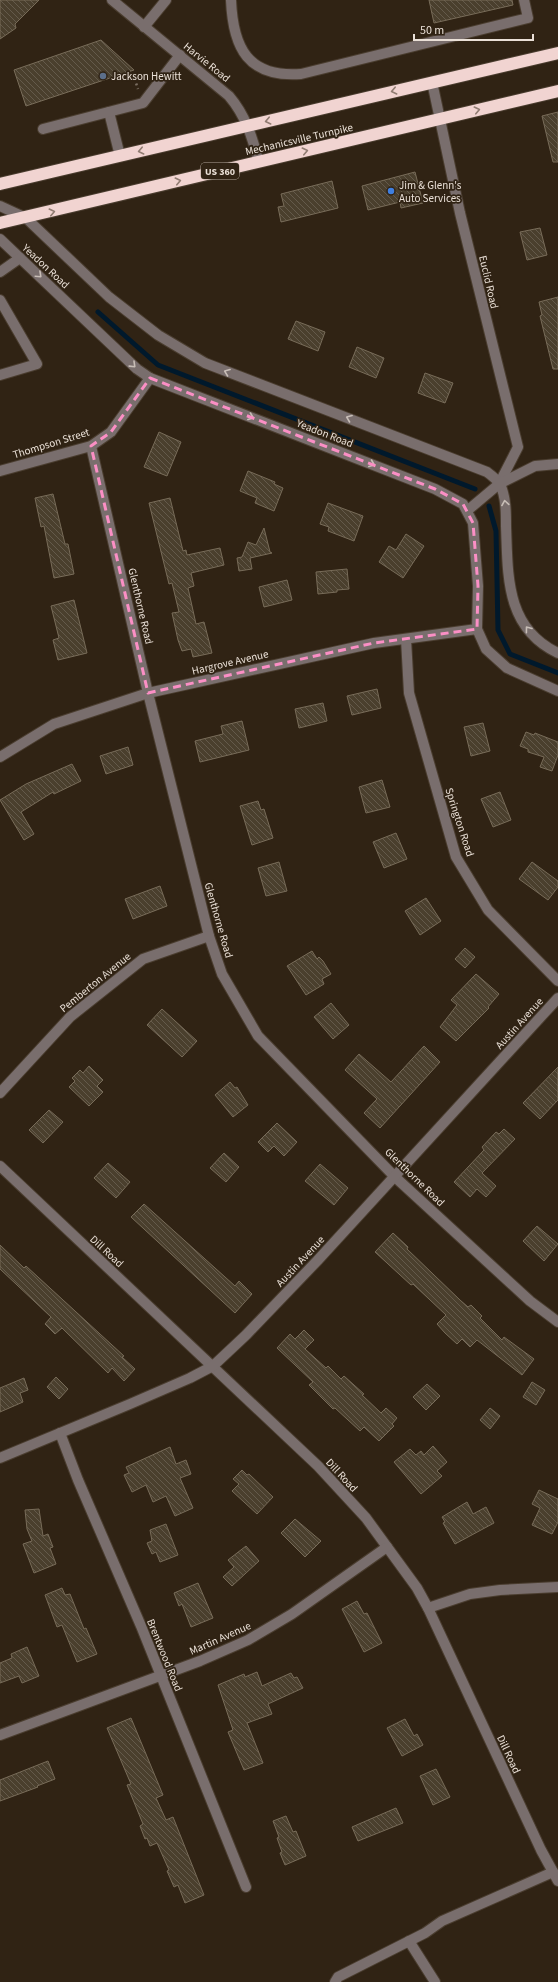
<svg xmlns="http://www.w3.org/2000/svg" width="558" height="1982" viewBox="0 0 558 1982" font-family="'Source Sans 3',sans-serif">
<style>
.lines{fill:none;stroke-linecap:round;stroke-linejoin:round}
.stream{stroke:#00192c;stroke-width:5}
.building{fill:url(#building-back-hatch);stroke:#786c59}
.minor-casing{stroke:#4a3d2f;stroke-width:12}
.highway-casing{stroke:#4a3d2f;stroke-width:14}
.path{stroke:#7a6e62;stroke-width:2.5;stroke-dasharray:2 3;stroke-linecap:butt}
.minor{stroke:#796e6d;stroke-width:10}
.highway{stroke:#f1d4d1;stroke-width:12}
.oneway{stroke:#907c72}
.oneway2{stroke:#c8beb7}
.marked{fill:none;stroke:#fb8fc5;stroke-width:3;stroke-dasharray:8 5;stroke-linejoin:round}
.service-dot{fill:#5c6f8a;stroke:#302314;stroke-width:1.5}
.shop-dot{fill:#3f7fe0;stroke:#302314;stroke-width:1.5}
.labels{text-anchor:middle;stroke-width:3.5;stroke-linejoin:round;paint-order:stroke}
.shield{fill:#302314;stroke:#b2a79c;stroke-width:1}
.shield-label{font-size:10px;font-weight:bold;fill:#eae0d7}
.street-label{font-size:11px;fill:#eae0d7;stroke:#302314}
.poi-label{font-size:11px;fill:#eae0d7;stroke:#302314;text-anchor:start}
</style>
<defs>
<pattern id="building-back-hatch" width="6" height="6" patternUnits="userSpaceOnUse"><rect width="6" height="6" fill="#4a3f2d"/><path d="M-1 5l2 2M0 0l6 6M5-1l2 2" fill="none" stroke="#645a4b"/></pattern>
</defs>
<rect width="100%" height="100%" fill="#302314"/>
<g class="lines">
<g class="stream">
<polyline points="98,312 158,365 475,489"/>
<polyline points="489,506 496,531 498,630 510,654 558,673"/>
</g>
</g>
<g class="building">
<polygon points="0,0 39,0 15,24 16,28 0,39"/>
<polygon points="429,0 512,0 513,5 434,23"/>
<polygon points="101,40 134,70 26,106 14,70"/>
<polygon points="558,112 558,162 553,162 542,116"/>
<polygon points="415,172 423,203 401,208 400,202 368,210 362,186"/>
<polygon points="332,181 338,208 281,222 278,207 284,206 281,194"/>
<polygon points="540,228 547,255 527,260 520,232"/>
<polygon points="558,297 558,369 553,369 540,316 542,315 539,302"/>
<polygon points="296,321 325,332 318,351 288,339"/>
<polygon points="357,347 384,358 376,378 349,367"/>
<polygon points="425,373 453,383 445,403 418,393"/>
<polygon points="159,432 181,442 167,476 144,467"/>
<polygon points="248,471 275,482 274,484 283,488 274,511 255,503 257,498 240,491"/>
<polygon points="53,494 65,544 68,544 74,574 54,578 44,526 41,527 35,498"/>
<polygon points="170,498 183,551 186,550 187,555 220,548 224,565 191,573 194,586 188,588 196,624 204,622 212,653 193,657 191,649 182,651 178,640 172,613 179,612 172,583 169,584 149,503"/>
<polygon points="328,503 363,516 354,541 328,531 329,527 320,524"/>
<polygon points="264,528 270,552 272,553 250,558 252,569 239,571 237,558 242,557 248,542 256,545"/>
<polygon points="406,534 424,546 403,578 379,562 389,546 396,550"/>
<polygon points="347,569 349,589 337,590 337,592 318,594 316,572"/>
<polygon points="287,580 292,600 264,607 259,587"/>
<polygon points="74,600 87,653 58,660 53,640 59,638 51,606"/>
<polygon points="377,689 381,708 352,715 347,696"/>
<polygon points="323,703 327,721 299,728 295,709"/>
<polygon points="242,721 249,750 200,762 195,741 223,734 221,726"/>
<polygon points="483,723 490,751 471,756 464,727"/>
<polygon points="526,732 534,735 535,733 558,742 558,755 552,771 540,767 544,757 528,752 528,749 520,746"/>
<polygon points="128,747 133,765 106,774 100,756"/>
<polygon points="72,764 81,781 54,794 53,792 21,812 34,834 24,840 0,800 26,784"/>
<polygon points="382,780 390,807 366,813 359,787"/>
<polygon points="500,792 511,820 493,827 481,799"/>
<polygon points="258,801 261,810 264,809 273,838 252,845 240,806"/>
<polygon points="396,833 407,859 384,868 373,842"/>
<polygon points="279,862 287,891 266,896 258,868"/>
<polygon points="532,862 558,881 558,887 548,900 519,879"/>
<polygon points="160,886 167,906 133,919 125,899"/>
<polygon points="426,898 441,921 420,935 405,911"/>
<polygon points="465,948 475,957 465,968 455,959"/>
<polygon points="312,951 317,959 319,957 323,961 331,974 322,979 324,984 306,995 287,966"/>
<polygon points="476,974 499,994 488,1007 489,1008 456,1041 440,1027 457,1005 451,1000"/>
<polygon points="331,1003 349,1025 333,1039 314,1017"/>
<polygon points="162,1009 197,1041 182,1057 147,1025"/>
<polygon points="424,1046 440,1062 380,1128 364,1113 377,1099 345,1070 359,1054 391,1082"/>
<polygon points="89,1066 103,1080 97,1086 103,1092 89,1106 69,1087 75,1081 72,1078 80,1070 83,1073"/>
<polygon points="558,1067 558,1100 540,1119 523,1103"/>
<polygon points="230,1082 235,1088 237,1087 248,1105 233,1117 215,1095"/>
<polygon points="49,1110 63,1122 43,1143 29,1130"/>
<polygon points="277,1123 297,1142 284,1156 274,1146 268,1152 258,1142"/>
<polygon points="504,1129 515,1139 482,1173 496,1186 486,1197 477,1189 470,1197 454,1182 484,1150 482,1147 496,1132 499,1134"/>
<polygon points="224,1153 239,1167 226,1182 210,1168"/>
<polygon points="108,1163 130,1182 116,1198 94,1178"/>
<polygon points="320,1164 348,1188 334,1205 305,1181"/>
<polygon points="144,1204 235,1286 239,1281 252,1294 235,1313 131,1217"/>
<polygon points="537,1226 558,1244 544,1261 523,1241"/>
<polygon points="393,1233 408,1247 407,1249 460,1300 468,1307 471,1305 482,1316 480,1318 502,1340 504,1337 534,1359 522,1375 477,1340 470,1347 462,1339 457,1344 445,1333 437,1324 446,1315 413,1284 411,1285 375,1252"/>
<polygon points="0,1245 24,1268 26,1266 124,1356 122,1357 135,1369 124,1381 112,1368 108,1373 62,1328 55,1334 45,1324 51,1317 0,1269"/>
<polygon points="304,1330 314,1340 305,1349 326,1368 328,1366 341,1379 344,1376 364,1394 362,1395 381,1413 386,1408 397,1418 392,1424 394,1426 379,1441 364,1427 360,1431 335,1408 333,1409 309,1385 313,1382 277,1348 290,1334 295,1339"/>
<polygon points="56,1377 68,1389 59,1399 47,1387"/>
<polygon points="24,1378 28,1390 20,1393 23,1402 0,1412 0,1388"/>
<polygon points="532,1382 545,1390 536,1405 523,1397"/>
<polygon points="427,1384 440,1396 426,1410 413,1397"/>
<polygon points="490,1408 500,1416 490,1429 480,1420"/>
<polygon points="433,1446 447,1462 437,1471 442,1476 421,1494 394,1462 410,1449 416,1455 421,1451 424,1455"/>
<polygon points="170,1447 176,1464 186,1460 191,1474 180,1478 193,1508 175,1516 166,1496 153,1502 146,1485 132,1492 124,1475 129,1473 126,1467"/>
<polygon points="242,1470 247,1475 249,1474 273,1497 257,1514 232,1491 239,1484 233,1479"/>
<polygon points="539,1490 558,1499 558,1522 552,1534 532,1525 540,1508 532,1504"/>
<polygon points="467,1502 473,1514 486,1507 494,1523 455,1544 443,1523 445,1522 442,1517"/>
<polygon points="39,1509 43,1536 48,1534 53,1547 50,1548 56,1564 34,1573 23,1544 32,1541 27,1529 25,1510"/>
<polygon points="295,1519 321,1541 305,1557 281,1533"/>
<polygon points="166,1524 178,1555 160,1562 156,1552 152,1554 147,1543 152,1541 150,1530"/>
<polygon points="246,1546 259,1561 232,1586 223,1577 234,1567 228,1560"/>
<polygon points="198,1583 213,1618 191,1627 182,1604 179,1606 174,1593"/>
<polygon points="62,1588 65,1595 70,1594 84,1629 86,1628 97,1654 77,1662 62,1625 57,1627 45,1595"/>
<polygon points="357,1601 364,1614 367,1613 382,1643 364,1652 342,1609"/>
<polygon points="27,1647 39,1676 22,1683 19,1676 0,1683 0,1663 12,1658 11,1654"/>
<polygon points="257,1672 262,1686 291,1673 294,1678 297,1677 303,1688 268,1704 272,1714 247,1723 263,1763 244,1770 228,1732 233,1730 218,1685 244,1674 245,1677"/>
<polygon points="131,1718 163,1795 156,1798 166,1820 173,1817 204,1895 185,1903 178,1885 174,1887 167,1871 169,1870 157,1843 150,1846 147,1838 145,1839 140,1826 143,1824 127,1785 131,1784 107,1728"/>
<polygon points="405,1719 414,1736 417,1734 423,1745 402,1756 387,1728"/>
<polygon points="48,1761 55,1779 37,1786 38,1787 0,1801 0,1780"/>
<polygon points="436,1769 450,1797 433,1805 420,1776"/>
<polygon points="396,1808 403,1823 358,1841 352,1827"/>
<polygon points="286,1816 293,1832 296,1831 306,1856 285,1865 280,1853 282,1852 277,1838 279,1837 273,1821"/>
</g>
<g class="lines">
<g class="minor-casing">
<g id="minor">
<path d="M112,0L229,96C246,116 252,137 259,162"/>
<path d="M231,0C233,48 248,78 301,74L528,18L524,0"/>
<polyline points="144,27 166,0"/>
<polyline points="432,82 460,213 518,447 499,484"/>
<polyline points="109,112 120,156"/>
<polyline points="43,129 143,103 180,55"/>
<path d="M0,206L26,218L109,297L158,335L205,363L487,472C491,475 497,480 500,484C506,497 506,512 506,526C508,575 505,628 558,653"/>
<polyline points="0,239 137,369 150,378 435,489 463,504 473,523 478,586 477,629 486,649 507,668 558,691"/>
<polyline points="0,272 20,258"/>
<polyline points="0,300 37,364 0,375"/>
<polyline points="91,446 148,693 209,936 222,974 258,1036 395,1177 530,1301 558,1322"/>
<polyline points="0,471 91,446 111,432 150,378"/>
<polyline points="468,510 499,484 535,466 558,464"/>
<polyline points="406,639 409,693 456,857 488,910 558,981"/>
<polyline points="0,757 54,724 148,693 374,643 477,629"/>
<polyline points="0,1093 70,1017 143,959 209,936"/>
<polyline points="0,1166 318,1466 366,1518 417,1588 428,1608 541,1850 558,1881"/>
<polyline points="60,1433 78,1480 141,1626 246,1887"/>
<polyline points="0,1458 130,1404 190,1378 213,1366 246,1335 317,1261 558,998"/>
<polyline points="428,1608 470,1594 500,1590 558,1587"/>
<polyline points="0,1735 200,1661 248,1640 292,1614 387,1547"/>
<polyline points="409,1941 435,1982"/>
<polyline points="335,1982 338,1977 425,1933 442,1921 553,1872"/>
</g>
</g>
<g class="highway-casing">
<g id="highway">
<polyline points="0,184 558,53"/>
<polyline points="0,223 558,91"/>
</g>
</g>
<polyline class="path" points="133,74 138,89"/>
<use href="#minor" class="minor"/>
<use href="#highway" class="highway"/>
</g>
<defs><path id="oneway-chevron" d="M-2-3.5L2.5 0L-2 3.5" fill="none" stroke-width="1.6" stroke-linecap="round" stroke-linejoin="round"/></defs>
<g class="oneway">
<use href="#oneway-chevron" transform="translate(394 91) rotate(167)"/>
<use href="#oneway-chevron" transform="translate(477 110) rotate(-13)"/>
<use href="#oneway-chevron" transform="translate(268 121) rotate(167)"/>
<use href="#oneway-chevron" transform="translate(141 151) rotate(167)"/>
<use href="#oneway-chevron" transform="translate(305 151) rotate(-13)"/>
<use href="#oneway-chevron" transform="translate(178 181) rotate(-13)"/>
<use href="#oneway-chevron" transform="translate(52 212) rotate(-13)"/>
</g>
<g class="oneway2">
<use href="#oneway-chevron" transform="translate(39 275) rotate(43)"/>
<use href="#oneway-chevron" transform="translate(133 365) rotate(44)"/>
<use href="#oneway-chevron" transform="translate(227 372) rotate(-159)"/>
<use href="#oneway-chevron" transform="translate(251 417) rotate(21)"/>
<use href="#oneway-chevron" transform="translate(349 418) rotate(-159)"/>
<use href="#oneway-chevron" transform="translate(372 464) rotate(22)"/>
<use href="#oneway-chevron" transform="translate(505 503) rotate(-99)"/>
<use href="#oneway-chevron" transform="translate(528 629) rotate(-127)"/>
</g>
<path class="marked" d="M150,378L435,489L463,504L473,523L478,586L477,629L374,643L148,693L91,446L111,432Z"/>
<circle class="service-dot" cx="103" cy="76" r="4"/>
<circle class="shop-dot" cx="391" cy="191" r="4"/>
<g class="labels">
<rect class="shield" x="201" y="163" width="38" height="16" rx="3"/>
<g class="shield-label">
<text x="220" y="175">US 360</text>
</g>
<g class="street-label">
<text transform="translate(207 62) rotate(39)" y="4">Harvie Road</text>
<text transform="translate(299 139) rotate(-13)" y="4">Mechanicsville Turnpike</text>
<text transform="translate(46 266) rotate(43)" y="4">Yeadon Road</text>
<text transform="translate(489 282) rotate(77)" y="4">Euclid Road</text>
<text transform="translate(325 433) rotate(21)" y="4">Yeadon Road</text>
<text transform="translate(51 443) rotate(-17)" y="4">Thompson Street</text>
<text transform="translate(141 606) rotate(77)" y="4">Glenthorne Road</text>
<text transform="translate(230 662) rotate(-13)" y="4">Hargrove Avenue</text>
<text transform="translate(460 822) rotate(72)" y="4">Springton Road</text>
<text transform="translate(219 920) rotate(74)" y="4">Glenthorne Road</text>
<text transform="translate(95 982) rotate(-39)" y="4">Pemberton Avenue</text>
<text transform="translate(519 1023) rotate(-48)" y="4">Austin Avenue</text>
<text transform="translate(415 1177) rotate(44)" y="4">Glenthorne Road</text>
<text transform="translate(107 1251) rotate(43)" y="4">Dill Road</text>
<text transform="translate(300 1261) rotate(-47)" y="4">Austin Avenue</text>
<text transform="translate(342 1475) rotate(47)" y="4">Dill Road</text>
<text transform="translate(220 1638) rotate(-24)" y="4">Martin Avenue</text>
<text transform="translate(165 1655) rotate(68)" y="4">Brentwood Road</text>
<text transform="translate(509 1754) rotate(65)" y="4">Dill Road</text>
</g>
<g class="poi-label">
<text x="111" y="80">Jackson Hewitt</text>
<text x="399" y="189">Jim &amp; Glenn's<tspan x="399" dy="13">Auto Services</tspan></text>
</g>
</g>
<path d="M414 34v6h119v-6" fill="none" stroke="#eae0d7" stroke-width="2"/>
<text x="420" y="34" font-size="12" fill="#eae0d7" stroke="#302314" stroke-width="3" paint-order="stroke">50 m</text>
</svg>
